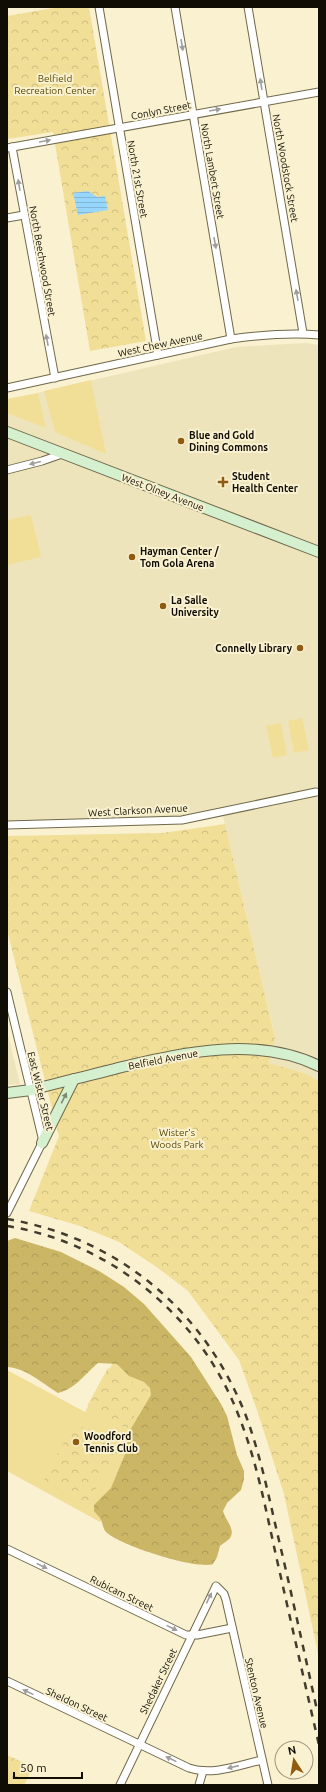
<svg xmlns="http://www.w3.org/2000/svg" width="326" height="1792" viewBox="0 0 326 1792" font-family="Ubuntu,sans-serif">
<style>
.built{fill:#ede4bb}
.grass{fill:#f1df98}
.forest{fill:url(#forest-crowns)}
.park{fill:url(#park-crowns)}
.water{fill:url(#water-rules)}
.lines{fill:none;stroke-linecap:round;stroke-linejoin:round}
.street-casing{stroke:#6f684a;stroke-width:9}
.secondary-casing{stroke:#6f684a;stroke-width:12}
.street{stroke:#fff;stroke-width:7}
.secondary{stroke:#d4f0cf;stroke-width:10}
.rail{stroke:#413c2e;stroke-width:2.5;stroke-dasharray:7 7;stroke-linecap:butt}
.oneway{fill:#9f9e9b}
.oneway2{fill:#7c8a74}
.poi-dot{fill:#905a10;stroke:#f9f1cf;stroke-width:1.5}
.labels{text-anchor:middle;stroke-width:4;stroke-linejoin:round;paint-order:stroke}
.park-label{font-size:10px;fill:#574906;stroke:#f9f1cf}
.street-label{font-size:10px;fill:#100d04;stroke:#f9f1cf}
.poi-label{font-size:10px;font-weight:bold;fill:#100d04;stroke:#f9f1cf;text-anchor:start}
</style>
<defs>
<pattern id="forest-crowns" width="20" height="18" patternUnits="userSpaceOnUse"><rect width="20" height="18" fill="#cbb666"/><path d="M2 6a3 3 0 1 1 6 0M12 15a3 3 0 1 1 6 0" fill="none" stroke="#ad9b57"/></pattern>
<pattern id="park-crowns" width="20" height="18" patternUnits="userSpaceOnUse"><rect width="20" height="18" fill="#f1df98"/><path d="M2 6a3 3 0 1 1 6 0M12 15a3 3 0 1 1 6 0" fill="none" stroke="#cebe81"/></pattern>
<pattern id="water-rules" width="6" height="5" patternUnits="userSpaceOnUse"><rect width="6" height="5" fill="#98d7fd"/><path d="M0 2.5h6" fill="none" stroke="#82b7d7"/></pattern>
</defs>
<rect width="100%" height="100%" fill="#f9f1cf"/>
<g class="built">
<polygon points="305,343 319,345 319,1081 304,1073 269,1064 275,1037 222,812 185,819 7,821 7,400 236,347"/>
<polygon points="7,1031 20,1084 7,1085"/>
</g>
<g class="grass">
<polygon points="91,380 106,454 55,432 44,391"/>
<polygon points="38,393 46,428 7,413 7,399"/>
<polygon points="31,515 41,557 7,565 7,520"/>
<polygon points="302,718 309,750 294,753 288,721"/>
<polygon points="281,723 287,755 273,758 266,726"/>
<polygon points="114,1361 172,1393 100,1522 7,1471 7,1370 85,1412"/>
</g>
<path class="forest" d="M15,1238L61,1252L99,1271L124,1287L144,1304L191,1357L221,1404L227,1416L237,1455L244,1471V1479L241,1490L227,1503L223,1511C225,1520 236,1529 230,1538C228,1541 223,1543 220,1546L217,1557L213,1564C196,1570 119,1545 106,1532C103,1529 103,1524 101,1520C100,1517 96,1514 94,1511V1505L111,1488L126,1452L129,1432L151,1395L150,1388L144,1382L129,1376L117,1364L98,1363C85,1374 75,1389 58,1393C42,1383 26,1368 7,1367V1241Z"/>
<g class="park">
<polygon points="59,7 89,7 146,341 90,351 53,132 7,139 7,16"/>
<polygon points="225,824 275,1038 269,1063 304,1073 319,1081 319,1658 284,1494 257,1410 239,1360 188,1291 158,1268 119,1242 80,1226 29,1211 59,1136 7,930 7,836 162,833"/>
<polygon points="108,1368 149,1391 127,1429 87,1406"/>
<polygon points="77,1424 117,1447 118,1452 88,1502 82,1504 45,1481 44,1477 74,1425"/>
<polygon points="7,1755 33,1767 24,1785 7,1785"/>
</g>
<polygon class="water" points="88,191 97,197 105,196 108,210 78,215 73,193"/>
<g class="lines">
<g class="street-casing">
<g id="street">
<polyline points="99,7 158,355"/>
<polyline points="175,7 231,339"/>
<polyline points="248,7 303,333"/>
<polyline points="12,147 55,378"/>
<polyline points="7,148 319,92"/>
<polyline points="7,218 24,215"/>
<path d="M7,388L231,339C261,335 290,332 319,335"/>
<polyline points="7,470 42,461 62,454"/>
<polyline points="7,825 182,820 316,792"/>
<polyline points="7,992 42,1137 42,1143 7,1213"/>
<polyline points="7,1549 186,1635 197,1635 232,1628"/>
<path d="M7,1681L189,1768C213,1776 239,1765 262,1760"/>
<polyline points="120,1785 216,1586 224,1594 226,1600 268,1785"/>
<polyline points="199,1785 203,1771"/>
</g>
</g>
<g class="secondary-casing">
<g id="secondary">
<polyline points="7,432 319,552"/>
<path d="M7,1093L31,1090C61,1082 92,1075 122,1067C186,1052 257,1036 319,1066"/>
<polyline points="42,1143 74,1079"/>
</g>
</g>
<use href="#street" class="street"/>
<use href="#secondary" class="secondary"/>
<g class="rail">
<path d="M7,1219C119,1238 205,1311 246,1416C260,1454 268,1493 277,1532C291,1591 304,1651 317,1710"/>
<path d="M7,1226C111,1243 200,1316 238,1414C257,1461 266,1511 277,1560C291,1622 305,1684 319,1745"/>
</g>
</g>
<defs><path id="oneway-solid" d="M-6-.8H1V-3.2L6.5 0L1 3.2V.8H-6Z"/></defs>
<g class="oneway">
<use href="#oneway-solid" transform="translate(182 45) rotate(81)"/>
<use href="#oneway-solid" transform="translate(261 84) rotate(-99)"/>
<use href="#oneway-solid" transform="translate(215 110) rotate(-10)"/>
<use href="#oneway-solid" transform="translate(45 141) rotate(-10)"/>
<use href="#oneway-solid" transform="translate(19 185) rotate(-100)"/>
<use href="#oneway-solid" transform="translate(215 243) rotate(80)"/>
<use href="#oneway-solid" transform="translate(297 295) rotate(-100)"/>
<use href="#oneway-solid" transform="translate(47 340) rotate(-101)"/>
<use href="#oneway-solid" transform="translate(35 463) rotate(166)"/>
<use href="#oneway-solid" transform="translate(42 1566) rotate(26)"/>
<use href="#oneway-solid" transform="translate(209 1598) rotate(-64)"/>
<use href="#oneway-solid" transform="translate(172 1628) rotate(26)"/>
<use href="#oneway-solid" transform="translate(28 1692) rotate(-154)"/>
<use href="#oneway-solid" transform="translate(171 1759) rotate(-154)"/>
<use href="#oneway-solid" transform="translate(233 1767) rotate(167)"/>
</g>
<use class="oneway2" href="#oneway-solid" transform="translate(64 1098) rotate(-63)"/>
<g class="poi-dot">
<circle cx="181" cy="441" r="4"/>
<path d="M221 476h4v4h4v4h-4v4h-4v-4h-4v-4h4z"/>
<circle cx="132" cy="557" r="4"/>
<circle cx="163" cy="606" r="4"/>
<circle cx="300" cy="648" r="4"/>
<circle cx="76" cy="1442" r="4"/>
</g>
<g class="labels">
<g class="park-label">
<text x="55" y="82">Belfield<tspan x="55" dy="12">Recreation Center</tspan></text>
<text x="177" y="1136">Wister's<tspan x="177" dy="12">Woods Park</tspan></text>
</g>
<g class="street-label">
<text transform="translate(161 110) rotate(-11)" y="4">Conlyn Street</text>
<text transform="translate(286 168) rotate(80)" y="4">North Woodstock Street</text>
<text transform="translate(213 171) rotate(80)" y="4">North Lambert Street</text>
<text transform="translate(138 179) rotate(80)" y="4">North 21st Street</text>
<text transform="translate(43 261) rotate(80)" y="4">North Beechwood Street</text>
<text transform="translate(160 344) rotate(-12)" y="4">West Chew Avenue</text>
<text transform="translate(163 492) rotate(21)" y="4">West Olney Avenue</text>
<text transform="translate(138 810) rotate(-3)" y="4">West Clarkson Avenue</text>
<text transform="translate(163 1059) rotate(-11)" y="4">Belfield Avenue</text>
<text transform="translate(41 1091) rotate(76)" y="4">East Wister Street</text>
<text transform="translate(122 1593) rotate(26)" y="4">Rubicam Street</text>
<text transform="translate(158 1681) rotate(-64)" y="4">Shedaker Street</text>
<text transform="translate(257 1693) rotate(77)" y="4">Stenton Avenue</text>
<text transform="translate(77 1704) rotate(25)" y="4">Sheldon Street</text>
</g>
<g class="poi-label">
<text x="189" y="439">Blue and Gold<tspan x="189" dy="12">Dining Commons</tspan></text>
<text x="232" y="480">Student<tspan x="232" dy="12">Health Center</tspan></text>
<text x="140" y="555">Hayman Center /<tspan x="140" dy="12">Tom Gola Arena</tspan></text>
<text x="171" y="604">La Salle<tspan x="171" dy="12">University</tspan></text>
<text x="292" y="652" text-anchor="end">Connelly Library</text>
<text x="84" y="1440">Woodford<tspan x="84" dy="12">Tennis Club</tspan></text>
</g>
</g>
<rect width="326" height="1792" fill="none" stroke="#100d04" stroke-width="16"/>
<g transform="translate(294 1760) rotate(348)"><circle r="19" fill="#f9f1cf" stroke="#9c967e"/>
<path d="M0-3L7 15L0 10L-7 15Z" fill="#905a10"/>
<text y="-6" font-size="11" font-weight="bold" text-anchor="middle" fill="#100d04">N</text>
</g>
<path d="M14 1772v6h68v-6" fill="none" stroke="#100d04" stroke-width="2"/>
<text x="20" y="1772" font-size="12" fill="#100d04" stroke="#f9f1cf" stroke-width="3" paint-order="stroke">50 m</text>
</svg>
